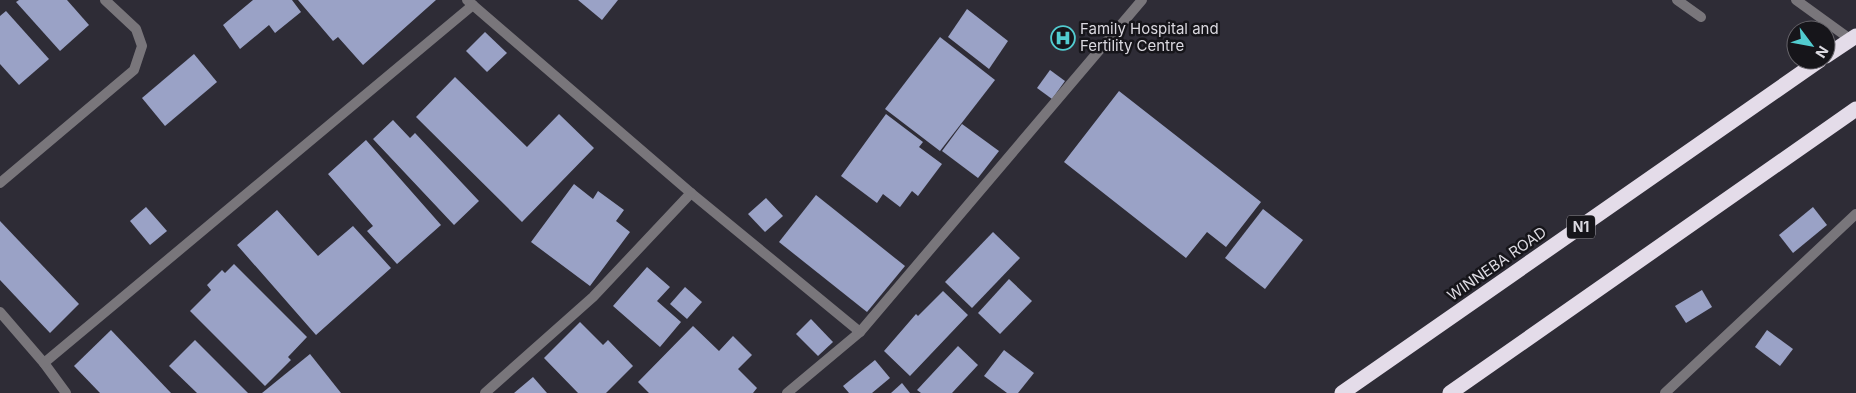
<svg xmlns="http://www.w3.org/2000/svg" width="1856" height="393" viewBox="0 0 1856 393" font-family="Inter,sans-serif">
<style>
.building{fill:#9aa2c6}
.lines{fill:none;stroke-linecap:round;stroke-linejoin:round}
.lane{stroke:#79767b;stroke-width:10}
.street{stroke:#79767b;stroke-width:10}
.highway{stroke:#e4dce9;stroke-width:15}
.labels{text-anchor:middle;stroke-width:5;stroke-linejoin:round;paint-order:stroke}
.shield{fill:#16151a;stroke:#a09ea5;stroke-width:1}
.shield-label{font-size:14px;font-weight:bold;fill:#dbd9e0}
.poi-label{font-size:15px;fill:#dbd9e0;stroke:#16151a;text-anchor:start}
.street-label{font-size:15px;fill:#dbd9e0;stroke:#16151a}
</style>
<rect width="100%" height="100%" fill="#2e2c36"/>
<g class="building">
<polygon points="19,0 67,0 89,25 60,51 16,2"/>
<polygon points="253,0 292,0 301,12 275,33 269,25 240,49 223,25"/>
<polygon points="298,0 436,0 363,65 338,37 333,41"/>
<polygon points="578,0 618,0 602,20"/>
<polygon points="967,9 1008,41 989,69 948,37"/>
<polygon points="6,11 49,59 19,85 0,64 0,16"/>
<polygon points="485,32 507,53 487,72 466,51"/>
<polygon points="940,37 995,80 940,151 885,109"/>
<polygon points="194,54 217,82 165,126 142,98"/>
<polygon points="1050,70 1065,81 1052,99 1037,88"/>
<polygon points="455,77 527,147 559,114 594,148 522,222 416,117"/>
<polygon points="1119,91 1261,202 1226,247 1207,232 1186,258 1064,162"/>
<polygon points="886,114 923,142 919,147 942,164 918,196 912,191 900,207 883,194 877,203 841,176"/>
<polygon points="393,120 410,138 415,133 479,201 454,225 373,139"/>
<polygon points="962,124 999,151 978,178 942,151"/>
<polygon points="366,140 441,225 397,264 367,231 373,226 328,174"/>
<polygon points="574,184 593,199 598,191 624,210 616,221 630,232 590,286 531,242"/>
<polygon points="816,195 905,266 867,312 779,242"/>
<polygon points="766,198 783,216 765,232 748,214"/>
<polygon points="146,207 167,231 150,245 130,221"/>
<polygon points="1813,207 1827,225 1793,253 1779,235"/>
<polygon points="1263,209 1303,240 1265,289 1225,258"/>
<polygon points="277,210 318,256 353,226 391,268 316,335 237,245"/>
<polygon points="0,221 79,304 50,333 0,280"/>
<polygon points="993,232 1020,258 972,308 945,282"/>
<polygon points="234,264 307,337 288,357 291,360 265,386 190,311 211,290 207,285 222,270 225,273"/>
<polygon points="647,267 670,287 657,301 681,322 660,347 613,306"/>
<polygon points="1009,279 1032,301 1000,334 978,313"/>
<polygon points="685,287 702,302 687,319 670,304"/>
<polygon points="1702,290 1712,307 1686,323 1675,306"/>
<polygon points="943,291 968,315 910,376 884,351 916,314 918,316"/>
<polygon points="811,319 833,342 818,356 796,334"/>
<polygon points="580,322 603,345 608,340 633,366 606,393 578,393 544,358"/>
<polygon points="693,326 719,351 733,336 752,355 738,369 757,388 753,393 649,393 638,382"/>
<polygon points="111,330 171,393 100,393 74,366"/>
<polygon points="1767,330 1793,349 1780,366 1755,347"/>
<polygon points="195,340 248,393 197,393 169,366"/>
<polygon points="958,346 978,365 952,393 921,393 917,390"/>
<polygon points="1004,350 1034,373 1018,393 1007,393 984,376"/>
<polygon points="310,354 341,393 262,393"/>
<polygon points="875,360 890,378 872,393 849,393 843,386"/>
<polygon points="533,377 547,393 514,393"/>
<polygon points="902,383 910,393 891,393"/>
</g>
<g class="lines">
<g class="lane">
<polyline points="1677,0 1701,17"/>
<polyline points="1665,393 1856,214"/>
</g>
<g class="street">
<polyline points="467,0 691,193 860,332"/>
<polyline points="1796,0 1850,39"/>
<polyline points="0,183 134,70 142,46 136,29 105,0"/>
<polyline points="0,312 44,363 66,393"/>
<polyline points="44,363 473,5"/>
<polyline points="485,393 593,297 691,193"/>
<polyline points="787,393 860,332 1142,0"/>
</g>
<g class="highway">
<polyline points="1826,56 1856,36"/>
<polyline points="1342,393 1820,60"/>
<polyline points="1450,393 1856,109"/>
</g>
</g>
<defs>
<g id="hospital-ring" transform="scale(1.25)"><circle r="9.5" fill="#16151a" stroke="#52ccd0" stroke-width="1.5"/><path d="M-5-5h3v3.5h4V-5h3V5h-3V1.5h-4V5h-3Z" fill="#52ccd0"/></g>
</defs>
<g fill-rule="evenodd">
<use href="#hospital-ring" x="1063" y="38"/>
</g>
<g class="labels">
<rect class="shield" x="1567" y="215.5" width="28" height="23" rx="4"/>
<g class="shield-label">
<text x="1581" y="232">N1</text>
</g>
<g class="poi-label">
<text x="1080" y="34">Family Hospital and<tspan x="1080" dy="17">Fertility Centre</tspan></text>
</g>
<g class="street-label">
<text transform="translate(1497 264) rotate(-35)" y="5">WINNEBA ROAD</text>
</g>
</g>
<g transform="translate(1811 45) rotate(122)"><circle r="24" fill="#16151a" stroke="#656369"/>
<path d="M0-4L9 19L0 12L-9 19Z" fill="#52ccd0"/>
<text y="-8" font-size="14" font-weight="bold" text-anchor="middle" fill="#dbd9e0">N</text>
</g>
</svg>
